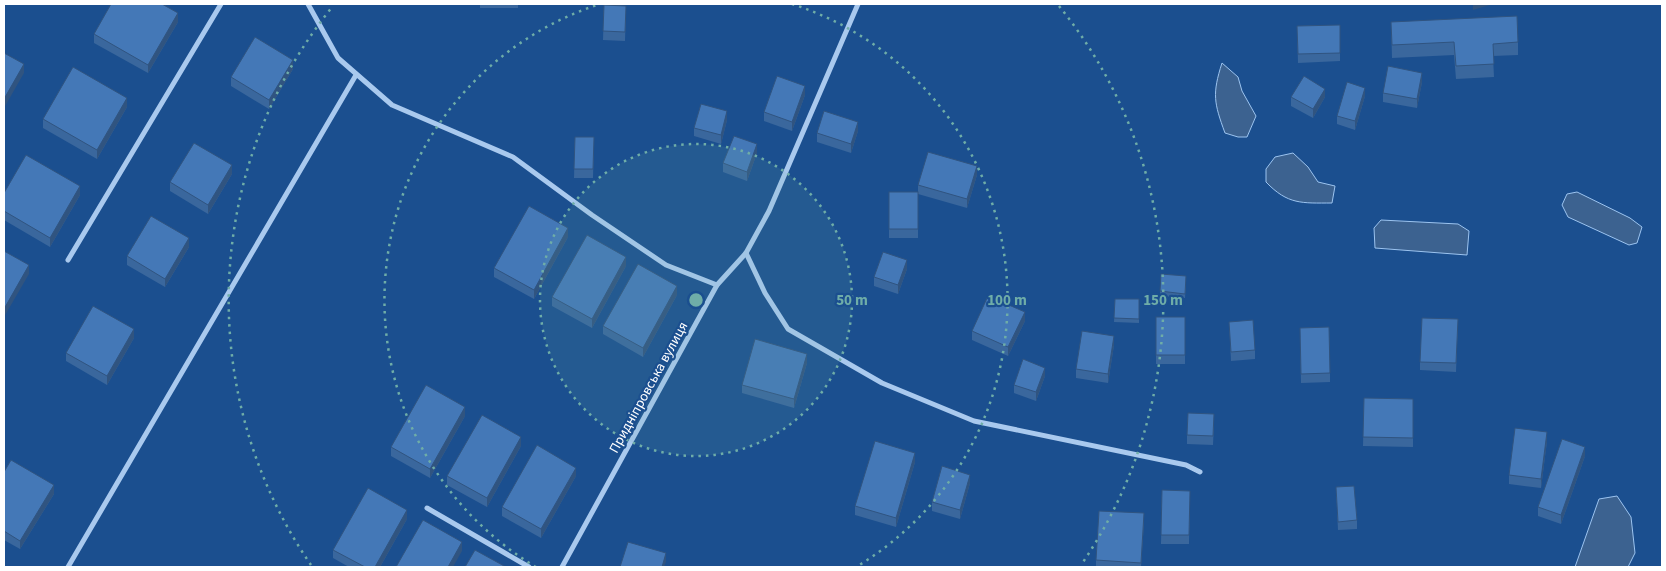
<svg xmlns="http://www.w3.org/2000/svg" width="1666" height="571" viewBox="0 0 1666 571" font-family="'Source Sans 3',sans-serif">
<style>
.water{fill:#3c6290;stroke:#9cc4f0}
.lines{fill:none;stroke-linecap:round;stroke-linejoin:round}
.street{stroke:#a9c9ee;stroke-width:5}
.wall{fill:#3a679d}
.shaded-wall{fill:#305480}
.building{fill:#4478b7;stroke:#305480}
.ring{fill:none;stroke:#6fada8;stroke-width:2.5;stroke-dasharray:2.5 5}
.labels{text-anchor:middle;stroke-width:4.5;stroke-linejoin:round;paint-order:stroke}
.street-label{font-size:14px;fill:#fff;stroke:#1b4f8f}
.centre{fill:#6fada8;stroke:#1b4f8f;stroke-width:2.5}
.ring-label{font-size:15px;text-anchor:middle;font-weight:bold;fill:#6fada8;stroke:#1b4f8f;stroke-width:4.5;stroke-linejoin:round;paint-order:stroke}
</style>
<rect width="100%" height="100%" fill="#1b4f8f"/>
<g class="water">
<path d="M1222,63L1238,77L1242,91L1256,116L1247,137H1238L1225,133C1214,103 1212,94 1222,63Z"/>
<path d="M1293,153L1308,167L1318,182L1335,186L1332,203C1302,203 1288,205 1266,182V169L1275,157Z"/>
<polygon points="1577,192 1630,218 1642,227 1637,243 1629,245 1568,217 1562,205 1567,194"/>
<polygon points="1381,220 1458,224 1469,231 1467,255 1375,248 1374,228"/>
<polygon points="1617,496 1631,517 1635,553 1628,567 1575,567 1599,499"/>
</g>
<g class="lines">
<g class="street">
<polyline points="308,4 338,58 392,105 513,157 592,215 666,265 717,285"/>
<polyline points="746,253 765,293 788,329 882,383 974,421 1186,465 1200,472"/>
<polyline points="68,260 221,4"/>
<polyline points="427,508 529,567"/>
<polyline points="68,567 356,75"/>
<polyline points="562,567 717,285 746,253 769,211 858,4"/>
</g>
</g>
<g class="wall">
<rect x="480" y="4" width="38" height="4"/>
<polygon points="604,5 626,6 625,41 603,40"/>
<polygon points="178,22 148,73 94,43 94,34"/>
<polygon points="1391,22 1518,42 1518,55 1493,56 1494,77 1456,79 1454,55 1392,58"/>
<polygon points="1340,25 1340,61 1298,63 1297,26"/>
<polygon points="293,69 269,109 231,86 231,77"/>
<polygon points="1422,82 1417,108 1383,102 1383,93"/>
<polygon points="805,95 792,131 764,121 764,112"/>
<polygon points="1365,96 1355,130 1337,124 1337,116"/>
<polygon points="1291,97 1325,97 1313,118 1291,106"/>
<polygon points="127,107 97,159 43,128 43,119"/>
<polygon points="727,120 721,144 694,136 694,128"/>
<polygon points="858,131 851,153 817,142 817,133"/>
<polygon points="575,137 594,137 593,178 574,178"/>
<polygon points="757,153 747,181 723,172 723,163"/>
<polygon points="232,174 208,214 170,191 170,182"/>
<polygon points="977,175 967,208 918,194 918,185"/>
<rect x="889" y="192" width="29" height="46"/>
<polygon points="4,193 80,195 50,247 4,220"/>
<polygon points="568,237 534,299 494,277 494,268"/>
<polygon points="189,247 165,287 127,265 127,256"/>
<polygon points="626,266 592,328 552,306 552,297"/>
<polygon points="907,269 898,294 874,286 874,277"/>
<polygon points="1186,281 1185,298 1160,296 1160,291"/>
<polygon points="677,295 643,357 603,334 603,326"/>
<polygon points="1115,299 1139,299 1139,323 1114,322"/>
<rect x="1156" y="317" width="29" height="47"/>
<polygon points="1458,319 1456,372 1420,370 1420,362"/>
<polygon points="1025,321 1008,356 972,340 972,331"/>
<polygon points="1229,322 1255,350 1255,359 1231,361"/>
<polygon points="1300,337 1330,373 1330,382 1301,383"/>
<polygon points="134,338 107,385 66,361 66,353"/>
<polygon points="1114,345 1108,383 1076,378 1076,369"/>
<polygon points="807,363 794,408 742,393 742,385"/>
<polygon points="1045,376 1036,401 1014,393 1014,385"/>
<polygon points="1364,398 1413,399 1413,447 1363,446"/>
<polygon points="465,416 430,478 391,456 391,447"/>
<polygon points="1214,423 1213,445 1187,444 1187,435"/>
<polygon points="1547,441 1541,488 1509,484 1509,475"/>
<polygon points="521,446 487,507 447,485 447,476"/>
<polygon points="1585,456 1561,524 1538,516 1538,507"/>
<polygon points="915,462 896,527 855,515 855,506"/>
<polygon points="4,472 54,494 20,549 4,540"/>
<polygon points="576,476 541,538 502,516 502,507"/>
<polygon points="970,483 960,519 932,511 932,502"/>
<polygon points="1336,487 1357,520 1357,529 1338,530"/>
<polygon points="1162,490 1190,491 1189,544 1161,544"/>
<polygon points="407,519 380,567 349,567 333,558 333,550"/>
<polygon points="1144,522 1141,567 1096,567 1096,560"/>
</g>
<g class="shaded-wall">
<polygon points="1473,4 1493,4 1473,10"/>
<polygon points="178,13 178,22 148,73 148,65"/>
<polygon points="293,60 293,69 269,109 269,100"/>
<polygon points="24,64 24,73 4,108 4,99"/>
<polygon points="1422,73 1422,82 1417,108 1417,99"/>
<polygon points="805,86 805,95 792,131 792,122"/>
<polygon points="1365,88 1365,96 1355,130 1355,121"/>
<polygon points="1325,89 1325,97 1313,118 1313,109"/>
<polygon points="127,98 127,107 97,159 97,150"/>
<polygon points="727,111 727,120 721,144 721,135"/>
<polygon points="858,122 858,131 851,153 851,144"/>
<polygon points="757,144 757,153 747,181 747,172"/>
<polygon points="232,165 232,174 208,214 208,205"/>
<polygon points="977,166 977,175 967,208 967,199"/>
<polygon points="80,186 80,195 50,247 50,238"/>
<polygon points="568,228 568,237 534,299 534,290"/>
<polygon points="189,238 189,247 165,287 165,279"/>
<polygon points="626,257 626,266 592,328 592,319"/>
<polygon points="907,260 907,269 898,294 898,285"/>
<polygon points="29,265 29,274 4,317 4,309"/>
<polygon points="677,286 677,295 643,357 643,348"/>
<polygon points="1025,312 1025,321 1008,356 1008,347"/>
<polygon points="134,329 134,338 107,385 107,376"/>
<polygon points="1114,336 1114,345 1108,383 1108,374"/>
<polygon points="807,354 807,363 794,408 794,399"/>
<polygon points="1045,368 1045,376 1036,401 1036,392"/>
<polygon points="465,407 465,416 430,478 430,469"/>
<polygon points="1547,432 1547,441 1541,488 1541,479"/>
<polygon points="521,437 521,446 487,507 487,498"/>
<polygon points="1585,447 1585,456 1561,524 1561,515"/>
<polygon points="915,453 915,462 896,527 896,518"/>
<polygon points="576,468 576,476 541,538 541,529"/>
<polygon points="970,475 970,483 960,519 960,510"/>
<polygon points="54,485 54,494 20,549 20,541"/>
<polygon points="407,510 407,519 380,567 375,567"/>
<polygon points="1144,513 1144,522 1141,567 1141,563"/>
<polygon points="462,542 462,551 453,567 448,567"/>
<polygon points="666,553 666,562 664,567 662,567"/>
</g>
<g class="building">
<polygon points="111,4 162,4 178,13 148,65 94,34"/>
<polygon points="604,5 626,6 625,32 603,31"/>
<polygon points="1517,16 1518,42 1493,44 1494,64 1456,66 1454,42 1392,45 1391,22"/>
<polygon points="1340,25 1340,53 1298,54 1297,26"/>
<polygon points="255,37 293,60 269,100 231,77"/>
<polygon points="4,53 24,64 4,99"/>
<polygon points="1388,66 1422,73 1417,99 1383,93"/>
<polygon points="73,67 127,98 97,150 43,119"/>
<polygon points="777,76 805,86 792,122 764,112"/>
<polygon points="1304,76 1325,89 1313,109 1291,97"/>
<polygon points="1347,82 1365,88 1355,121 1337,116"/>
<polygon points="701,104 727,111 721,135 694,128"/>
<polygon points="824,111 858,122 851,144 817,133"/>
<polygon points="734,136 757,144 747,172 723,163"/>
<polygon points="575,137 594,137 593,169 574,169"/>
<polygon points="194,143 232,165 208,205 170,182"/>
<polygon points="928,152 977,166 967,199 918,185"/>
<polygon points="26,155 80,186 50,238 4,211 4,193"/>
<rect x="889" y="192" width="29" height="37"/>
<polygon points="529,206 568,228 534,290 494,268"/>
<polygon points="151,216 189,238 165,279 127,256"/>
<polygon points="587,235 626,257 592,319 552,297"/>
<polygon points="4,251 29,265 4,309"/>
<polygon points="883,252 907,260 898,285 874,277"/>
<polygon points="638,264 677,286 643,348 603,326"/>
<polygon points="1161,274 1186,276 1185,294 1160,291"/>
<polygon points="988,296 1025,312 1008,347 972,331"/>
<polygon points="1115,299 1139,299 1139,319 1114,318"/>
<polygon points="93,306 134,329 107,376 66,353"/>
<rect x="1156" y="317" width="29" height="38"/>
<polygon points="1422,318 1458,319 1456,363 1420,362"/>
<polygon points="1253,320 1255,350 1231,352 1229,322"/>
<polygon points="1329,327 1330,373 1301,374 1300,328"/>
<polygon points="1082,331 1114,336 1108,374 1076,369"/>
<polygon points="755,339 807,354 794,399 742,385"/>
<polygon points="1023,359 1045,368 1036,392 1014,385"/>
<polygon points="426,385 465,407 430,469 391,447"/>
<polygon points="1364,398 1413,399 1413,438 1363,437"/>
<polygon points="1188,413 1214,414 1213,436 1187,435"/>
<polygon points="482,415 521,437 487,498 447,476"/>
<polygon points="1515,428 1547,432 1541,479 1509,475"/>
<polygon points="1562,439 1585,447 1561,515 1538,507"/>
<polygon points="875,441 915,453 896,518 855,506"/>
<polygon points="537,445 576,468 541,529 502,507"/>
<polygon points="11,460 54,485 20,541 4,531 4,472"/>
<polygon points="942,466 970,475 960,510 932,502"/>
<polygon points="1354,486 1357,520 1338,522 1336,487"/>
<polygon points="368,488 407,510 375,567 365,567 333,550"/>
<polygon points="1162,490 1190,491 1189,535 1161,535"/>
<polygon points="1099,511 1144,513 1141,563 1096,560"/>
<polygon points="423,520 462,542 448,567 396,567"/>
<polygon points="628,542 666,553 662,567 620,567"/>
<polygon points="475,550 506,567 465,567"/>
</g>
<circle cx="696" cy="300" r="156" fill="#6fada8" fill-opacity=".12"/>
<g class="ring">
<circle cx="696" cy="300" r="156"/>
<path d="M536 567A311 311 0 0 1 600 4M792 4A311 311 0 0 1 856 567"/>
<path d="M311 565A467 467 0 0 1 333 6M1059 6A467 467 0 0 1 1081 565"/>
</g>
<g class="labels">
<g class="street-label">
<text transform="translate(648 387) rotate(-61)" y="5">Придніпровська вулиця</text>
</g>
</g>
<circle cx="696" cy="300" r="8" class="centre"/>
<g class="ring-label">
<text x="852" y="305">50 m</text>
<text x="1007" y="305">100 m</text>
<text x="1163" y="305">150 m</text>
</g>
<rect width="1666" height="571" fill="none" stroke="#ffffff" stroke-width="10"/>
</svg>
